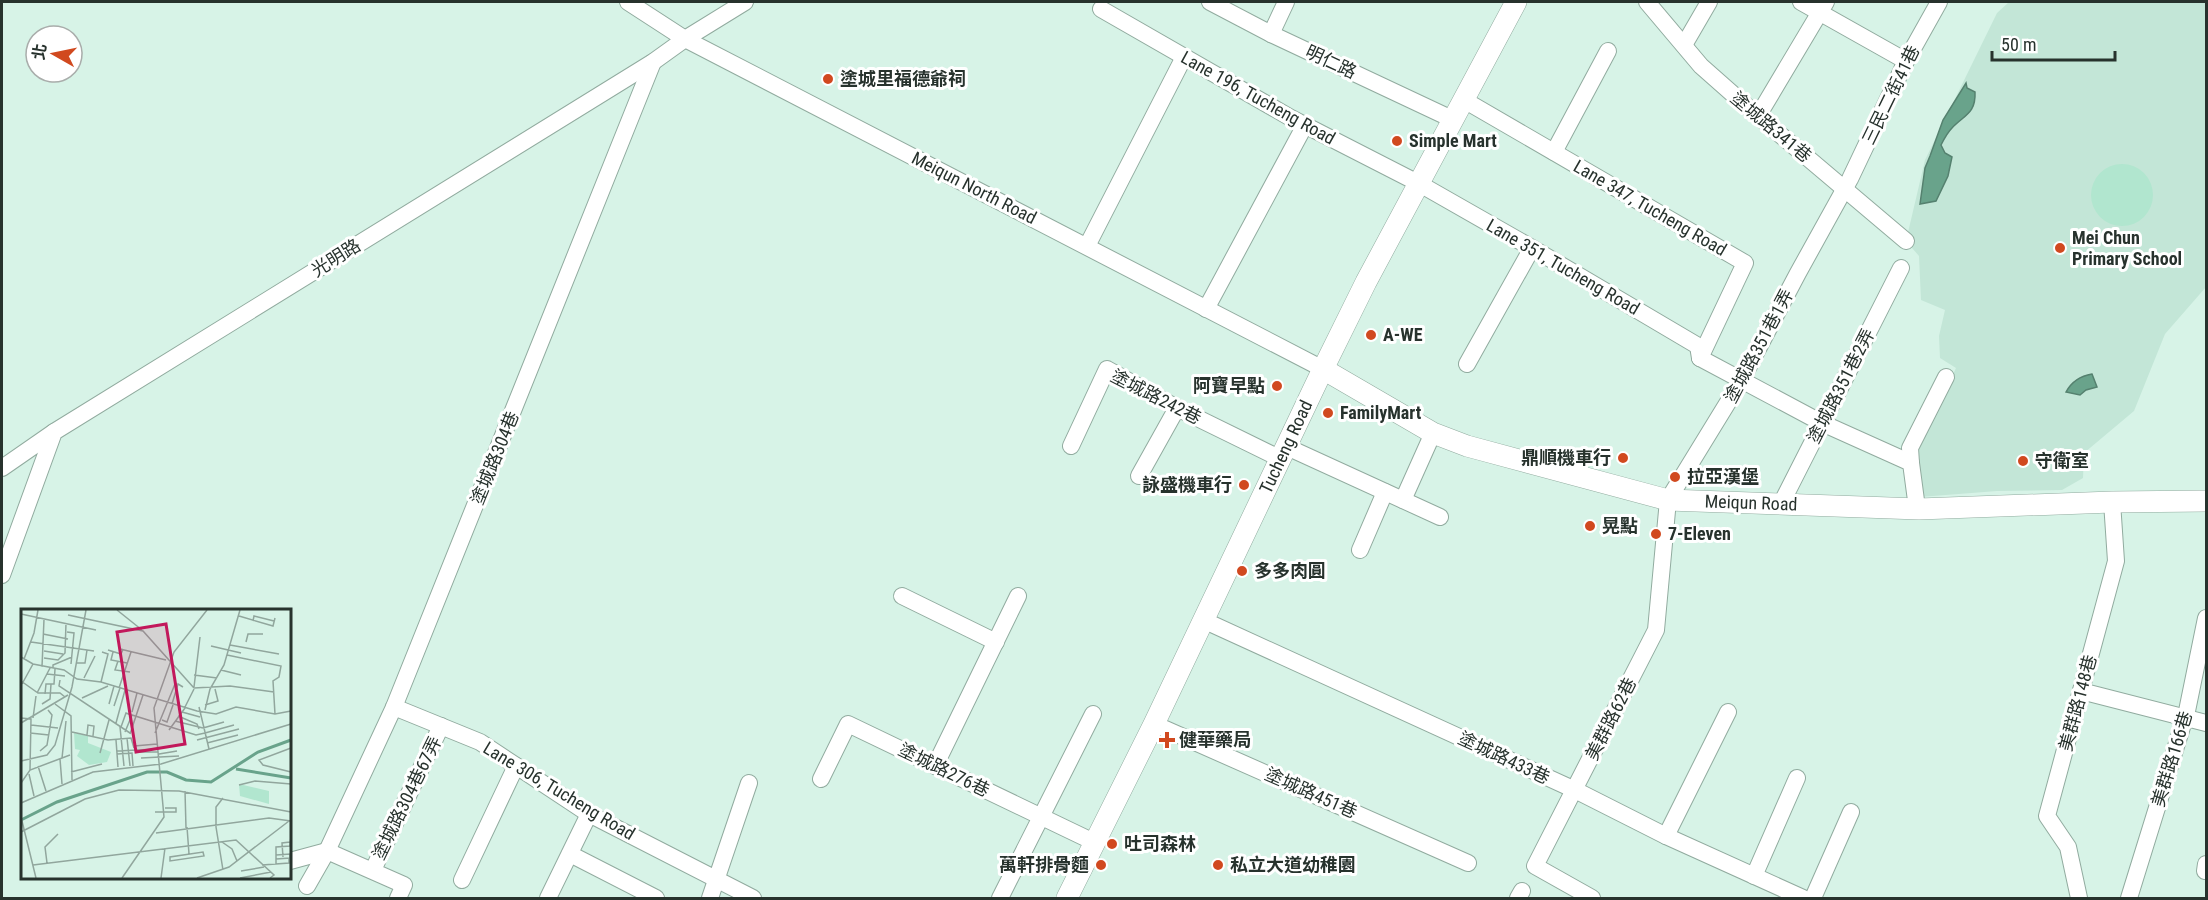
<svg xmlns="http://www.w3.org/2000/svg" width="2208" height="900" viewBox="0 0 2208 900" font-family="'Roboto Condensed','Noto Sans TC',sans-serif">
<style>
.built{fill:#c3e6d7}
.green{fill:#b1e6cf}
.water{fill:#69a38b;stroke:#55816f;stroke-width:1.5}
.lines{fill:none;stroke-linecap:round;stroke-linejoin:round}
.minor-casing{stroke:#91ab9f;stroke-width:18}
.tertiary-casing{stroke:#91ab9f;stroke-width:22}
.minor{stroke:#fff;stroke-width:16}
.tertiary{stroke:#fff;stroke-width:21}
.poi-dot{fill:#d1491f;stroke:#fff;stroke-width:2}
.labels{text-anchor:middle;stroke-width:6;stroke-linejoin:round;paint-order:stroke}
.street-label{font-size:18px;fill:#27322d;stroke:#fff}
.poi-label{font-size:18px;font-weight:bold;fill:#27322d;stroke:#fff;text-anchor:start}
.inset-river{fill:none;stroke:#69a38b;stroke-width:3}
.inset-road{fill:none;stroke:#91a69d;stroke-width:1.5}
.view{fill:#c2185b;fill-opacity:0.15;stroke:#c2185b;stroke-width:3}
.inset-edge{fill:none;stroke:#27322d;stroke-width:3}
</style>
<rect width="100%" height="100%" fill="#d7f3e7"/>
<polygon class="built" points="2009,2 2206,2 2206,287 2165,334 2134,411 2084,453 2083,478 2062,490 1997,491 1920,497 1916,452 1956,368 1940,358 1939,336 1945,310 1921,300 1919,256 1906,241 1925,160 1997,13"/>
<circle class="green" cx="2122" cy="195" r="31"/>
<g class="water">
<path d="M1966,83L1967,88L1975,92C1976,114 1964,115 1952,128C1947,133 1944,139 1941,145L1945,153L1952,157L1948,176L1936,201L1920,204L1925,168L1930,156L1943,120Z"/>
<path d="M2092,374L2097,387L2086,390L2080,395L2066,392C2072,381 2080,376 2092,374Z"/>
</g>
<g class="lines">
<g class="minor-casing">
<g id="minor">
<polyline points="628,2 685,39 1323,369"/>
<polyline points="1210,2 1271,34 1454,120"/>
<polyline points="1647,2 1701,66 1744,104 1906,241"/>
<polyline points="1801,2 1906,61"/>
<polyline points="1101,9 1291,118 1418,183 1532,248 1698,346 1700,358"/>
<polyline points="1271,34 1286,2"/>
<polyline points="1684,45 1709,2"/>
<polyline points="1464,100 1745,263 1700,358"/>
<polyline points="1758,116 1826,2"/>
<polyline points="1554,152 1608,51"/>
<polyline points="1087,246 1184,57"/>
<polyline points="1206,309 1305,125"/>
<polyline points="1700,358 1822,423 1911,463 1917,508"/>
<polyline points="1467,364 1532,248"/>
<polyline points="1071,446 1107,369 1177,408 1281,459"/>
<polyline points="1287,447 1440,517"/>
<polyline points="1911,463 1910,448 1946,377"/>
<polyline points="2,468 54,432"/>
<polyline points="1139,476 1177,408"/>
<polyline points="1403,500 1433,433"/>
<polyline points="1781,504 1901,268"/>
<polyline points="1360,550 1385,492"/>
<polyline points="2,575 54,432 653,62 685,39 745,2"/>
<polyline points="902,596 996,642"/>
<polyline points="1203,620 1575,790 1666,836 1803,898"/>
<polyline points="2081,691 2206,723"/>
<polyline points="394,707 480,742 589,814 753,898"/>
<polyline points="1154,724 1468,863"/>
<polyline points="935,766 1018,596"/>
<polyline points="821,779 848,724 1096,843"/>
<polyline points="1666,836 1728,712"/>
<polyline points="327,851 404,885 398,898"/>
<polyline points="570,854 656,898"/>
<polyline points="290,861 327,851"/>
<polyline points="373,870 441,726"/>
<polyline points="2205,871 2206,864"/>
<polyline points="1754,876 1797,778"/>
<polyline points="462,880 516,766"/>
<polyline points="307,886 327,851 394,707 653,62"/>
<polyline points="548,898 589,814"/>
<polyline points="710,898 749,783"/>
<polyline points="1000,898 1093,714"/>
<polyline points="1518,898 1522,891"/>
<polyline points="1592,898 1535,866 1656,630 1668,500 1741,381 1798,273 1850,179 1906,61 1939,2"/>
<polyline points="1813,898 1851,812"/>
<polyline points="2079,898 2068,847 2047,816 2116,561 2112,502"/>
<polyline points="2129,898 2187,711 2206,618"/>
</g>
</g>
<g class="tertiary-casing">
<g id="tertiary">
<polyline points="1323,369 1433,433 1467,446 1668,500 1919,509 2112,502 2206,501"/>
<polyline points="1067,898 1154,724 1323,369 1366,282 1516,2"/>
</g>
</g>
<use href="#minor" class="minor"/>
<use href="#tertiary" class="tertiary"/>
</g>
<g class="poi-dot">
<circle cx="828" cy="79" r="6"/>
<circle cx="1397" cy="141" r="6"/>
<circle cx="2060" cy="248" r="6"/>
<circle cx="1371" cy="335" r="6"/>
<circle cx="1277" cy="386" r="6"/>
<circle cx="1328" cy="413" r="6"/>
<circle cx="1623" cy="458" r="6"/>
<circle cx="2023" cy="461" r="6"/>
<circle cx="1675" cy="477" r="6"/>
<circle cx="1244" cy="485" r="6"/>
<circle cx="1590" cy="526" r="6"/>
<circle cx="1656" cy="534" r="6"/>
<circle cx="1242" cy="571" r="6"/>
<path d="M1164 731h6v6h6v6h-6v6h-6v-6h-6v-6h6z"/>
<circle cx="1112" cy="844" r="6"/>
<circle cx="1101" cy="865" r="6"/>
<circle cx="1218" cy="865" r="6"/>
</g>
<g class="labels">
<g class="street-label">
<text transform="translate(1331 62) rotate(25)" y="6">明仁路</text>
<text transform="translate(1891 95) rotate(-64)" y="6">三民二街41巷</text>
<text transform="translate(1258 98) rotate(29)" y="6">Lane 196, Tucheng Road</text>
<text transform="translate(1771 127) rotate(40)" y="6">塗城路341巷</text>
<text transform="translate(974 188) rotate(27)" y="6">Meiqun North Road</text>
<text transform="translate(1650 208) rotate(30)" y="6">Lane 347, Tucheng Road</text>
<text transform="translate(336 258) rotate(-32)" y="6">光明路</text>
<text transform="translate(1563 267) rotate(30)" y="6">Lane 351, Tucheng Road</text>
<text transform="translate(1759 346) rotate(-62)" y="6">塗城路351巷1弄</text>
<text transform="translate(1841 386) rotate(-63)" y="6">塗城路351巷2弄</text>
<text transform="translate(1156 397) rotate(27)" y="6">塗城路242巷</text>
<text transform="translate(1286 447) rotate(-65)" y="6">Tucheng Road</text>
<text transform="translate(495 458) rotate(-68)" y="6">塗城路304巷</text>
<text transform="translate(1751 503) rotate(2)" y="6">Meiqun Road</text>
<text transform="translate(2078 703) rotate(-75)" y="6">美群路148巷</text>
<text transform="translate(1611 719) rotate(-63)" y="6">美群路62巷</text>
<text transform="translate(1504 758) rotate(25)" y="6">塗城路433巷</text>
<text transform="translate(2172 759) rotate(-73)" y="6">美群路166巷</text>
<text transform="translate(944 770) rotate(26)" y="6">塗城路276巷</text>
<text transform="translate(559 791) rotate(31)" y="6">Lane 306, Tucheng Road</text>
<text transform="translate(1311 793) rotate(24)" y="6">塗城路451巷</text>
<text transform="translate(407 798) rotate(-64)" y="6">塗城路304巷67弄</text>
</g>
<g class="poi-label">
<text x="840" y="85">塗城里福德爺祠</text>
<text x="1409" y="147">Simple Mart</text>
<text x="2072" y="244">Mei Chun<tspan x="2072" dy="21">Primary School</tspan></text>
<text x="1383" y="341">A-WE</text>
<text x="1265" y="392" text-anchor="end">阿寶早點</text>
<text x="1340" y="419">FamilyMart</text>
<text x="1611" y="464" text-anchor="end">鼎順機車行</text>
<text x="2035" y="467">守衛室</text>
<text x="1687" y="483">拉亞漢堡</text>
<text x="1232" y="491" text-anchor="end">詠盛機車行</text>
<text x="1602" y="532">晃點</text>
<text x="1668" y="540">7-Eleven</text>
<text x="1254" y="577">多多肉圓</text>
<text x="1179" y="746">健華藥局</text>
<text x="1124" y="850">吐司森林</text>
<text x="1089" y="871" text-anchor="end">萬軒排骨麵</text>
<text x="1230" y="871">私立大道幼稚園</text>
</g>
</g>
<g transform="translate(21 609)">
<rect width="270" height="270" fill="#d7f3e7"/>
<path d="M53,124L67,127V134L90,143L86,153L68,156L56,147L59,141L54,140ZM218,175L248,182V195L219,187Z" fill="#b1e6cf"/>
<path class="inset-river" d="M215,160L270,169M0,211L36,193L126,163H146L165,171L190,173L237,143L270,131"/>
<path class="inset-road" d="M96,1L121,21M0,5L75,21M47,6L122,22L173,79M218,7L252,17L254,9M232,12L233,7L253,12M46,23L53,24L50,55M22,25L47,30M10,33L73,42M225,33L227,25H242M209,36L258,45M190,37L220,44M99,40L145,51M87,41L100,45L102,40M23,42L42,45M92,43L90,51L106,54M206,46L260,57L258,68L252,72L254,105M0,48L12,55L43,61L56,70L80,73L176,102L195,105L215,98L254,105L270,102M23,49L37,51L44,44L45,14M3,50L13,24L17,1M97,52L94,61L109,63M56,54H64L66,41M21,58L23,10M32,60V56L51,48M200,61L220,66M26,65L44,67M173,66L196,69M63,69L74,47M39,71L38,77L109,124M0,72L17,84H39L44,88M80,73L87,45L81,43M1,75L12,55M173,78L179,28M98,79L110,43M173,79L209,77L253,83M16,84L29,59M24,85L25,75H33L34,60M61,89L87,77M21,95L29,90L30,75M34,95L50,107L51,171M88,95L93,77M151,95L157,75L162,78M184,96L197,92L194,80M93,97L99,79M164,98L173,80M178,98L188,140M184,101L189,80L203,56L219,1M111,103L116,84M161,103L179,108M157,107L176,115L178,120M0,109L10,110L9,161M12,109L15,87M141,111L146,113L152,96M154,112L182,119M0,114L47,86M95,114L104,81M10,116L37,119M99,118L103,157M100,118L105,104L110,106M182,119L203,113M148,121L164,99M51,123L87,131L110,129L113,139M104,123L111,106L175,126L184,124M9,124L28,126M134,124L154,75M184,124L213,116M109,125L122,86M66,126L67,116L73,117L72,127M106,129L109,157M95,131L97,158M176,131L218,120M186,134L217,126M113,137L136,135M270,139L238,151L242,156L270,163M19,142L26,136L31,106L27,101M96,142L137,140M117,143H137M79,144L88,111M96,145L111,144L112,157M138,145L156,142M41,149L45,112M120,149L158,147M39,150L41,175M0,152L26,146L34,136L51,78L65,1M17,157L25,182M50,163L81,155M8,165L13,187M0,174L9,161L49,146M218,176L234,172L270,175M164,182L165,219M0,194L72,163L140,155L270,115M134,203H155V199H144M0,208L15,269M166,218L168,245M0,223L64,190L98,181L158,182L270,203M135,224L248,209L270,212M201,233L211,240L216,252M182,243L183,247L149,252V248ZM255,246L269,245V249L255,250M262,248L261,234L269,233M26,254L24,238L37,225M255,255V238L269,237L270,227M12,256L215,231L253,266L249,269M241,256L268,254V249M202,261L195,218V198L202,189M220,262L243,258M101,269L143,208L133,99L153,43L186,1M140,269L144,239M176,269L208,258L268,212M219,269L250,263"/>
<path class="view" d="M145,15L164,135L115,143L96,23Z"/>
<rect width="270" height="270" class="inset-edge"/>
</g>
<rect width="2208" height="900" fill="none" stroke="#27322d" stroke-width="6"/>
<g transform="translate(54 54) rotate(279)"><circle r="28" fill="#ffffff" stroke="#a9adab" stroke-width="1.5"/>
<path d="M0-4.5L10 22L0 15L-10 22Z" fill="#d1491f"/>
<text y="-9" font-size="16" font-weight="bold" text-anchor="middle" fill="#27322d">北</text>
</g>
<path d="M1992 51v9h123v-9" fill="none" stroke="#27322d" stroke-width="3"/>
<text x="2001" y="51" font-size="18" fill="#27322d" stroke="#ffffff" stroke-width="4.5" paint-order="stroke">50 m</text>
</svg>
